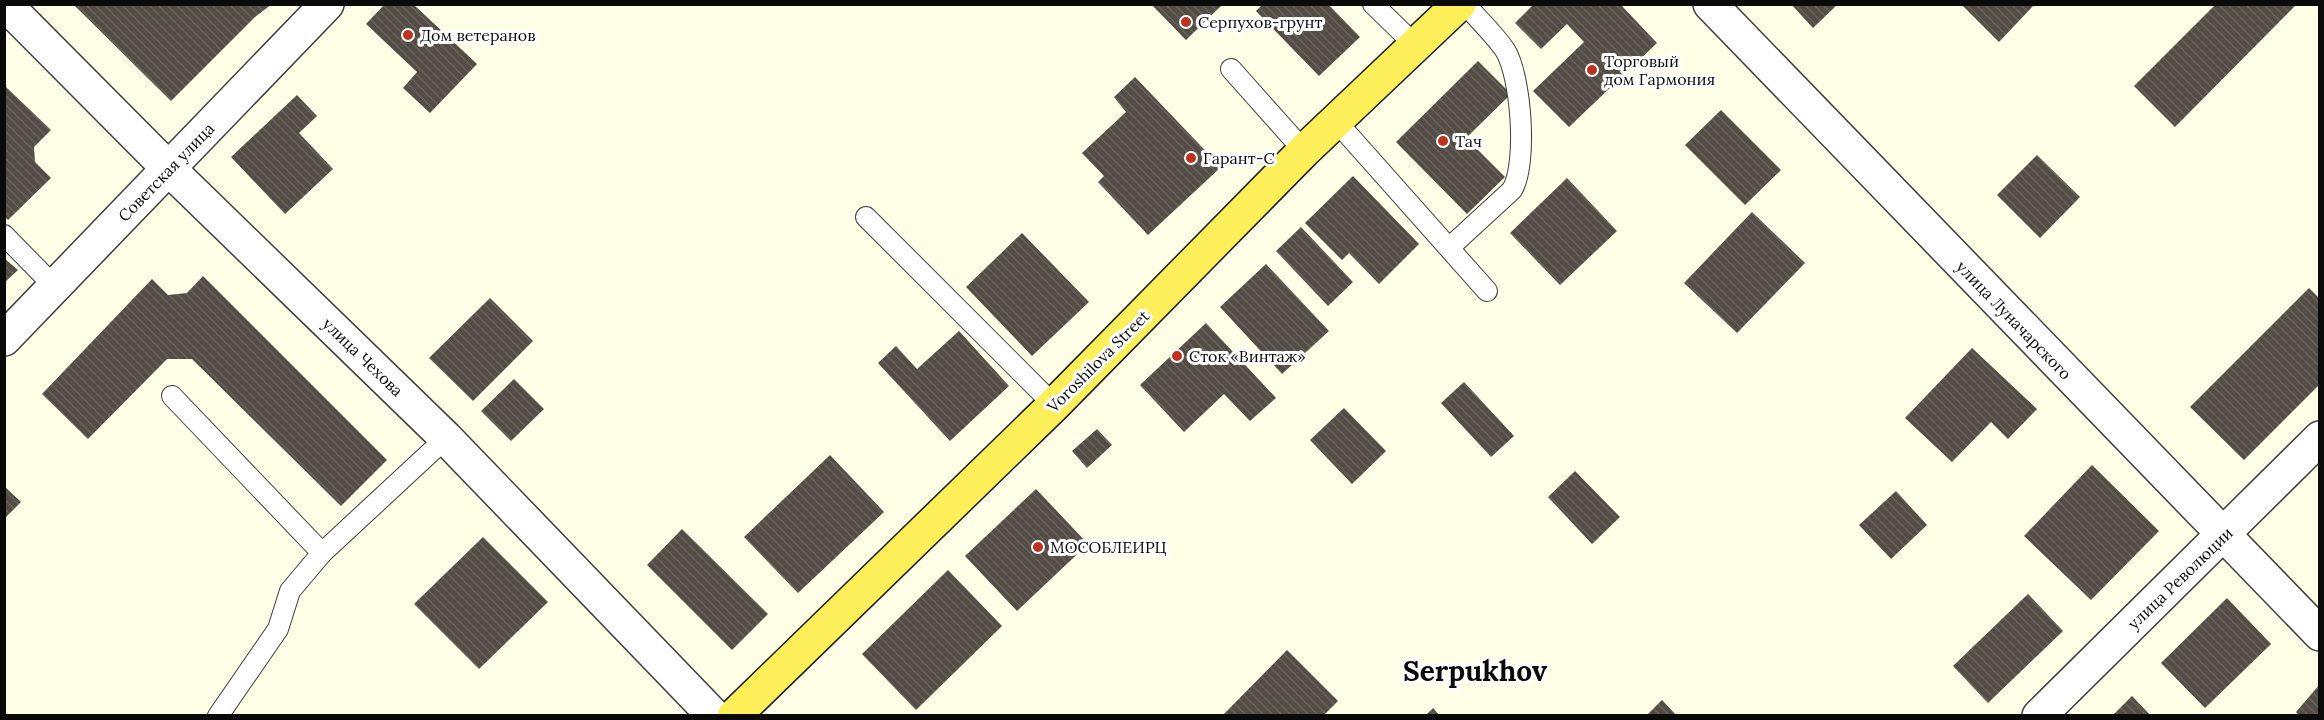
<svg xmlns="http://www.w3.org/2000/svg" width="2324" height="720" viewBox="0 0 2324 720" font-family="Lora,serif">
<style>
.building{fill:url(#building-back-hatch)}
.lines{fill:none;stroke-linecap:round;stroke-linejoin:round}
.service-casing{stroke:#3d3d3d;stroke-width:22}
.minor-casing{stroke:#3d3d3d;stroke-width:36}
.tertiary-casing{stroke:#3d3d3d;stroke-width:36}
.primary-casing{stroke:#1b1b1b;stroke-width:36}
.service{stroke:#fff;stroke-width:20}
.minor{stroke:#fff;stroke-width:33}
.tertiary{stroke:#fff;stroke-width:33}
.primary{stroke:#fdef59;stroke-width:33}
.poi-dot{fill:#bc311f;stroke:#fff;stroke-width:2}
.labels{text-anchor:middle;stroke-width:6;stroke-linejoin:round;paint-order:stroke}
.poi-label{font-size:16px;fill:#0a0a0a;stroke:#fff;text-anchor:start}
.street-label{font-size:16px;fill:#0a0a0a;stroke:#fff}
.town-label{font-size:28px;font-weight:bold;fill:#0a0a0a;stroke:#fff}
</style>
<defs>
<pattern id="building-back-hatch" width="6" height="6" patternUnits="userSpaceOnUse" patternTransform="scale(1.5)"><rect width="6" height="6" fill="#534d46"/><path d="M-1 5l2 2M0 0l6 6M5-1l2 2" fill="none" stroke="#67625c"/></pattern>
</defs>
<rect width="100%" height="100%" fill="#fffee7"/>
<g class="building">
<polygon points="73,4 272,4 255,17 171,101"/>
<polygon points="385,4 413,4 477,64 430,113 403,88 417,72 366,24"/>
<polygon points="1151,4 1223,4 1186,40"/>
<polygon points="1263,4 1328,4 1360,37 1319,76 1256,11"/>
<polygon points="1534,4 1620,4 1657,43 1569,127 1533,91 1584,42 1567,24 1541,49 1515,23"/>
<polygon points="1791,4 1838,4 1813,28"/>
<polygon points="1961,4 2035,4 1999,42"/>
<polygon points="2215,5 2296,5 2175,127 2134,86"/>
<polygon points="1478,61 1511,94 1466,138 1505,177 1467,214 1396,142"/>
<polygon points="1135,77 1221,167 1148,235 1098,182 1104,176 1082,153 1126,112 1114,97"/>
<polygon points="4,85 51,130 34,147 35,162 51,178 8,220 4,216"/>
<polygon points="297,95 317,116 299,133 333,169 285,214 231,157"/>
<polygon points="1721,110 1781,170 1745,205 1685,145"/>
<polygon points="2037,155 2080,197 2040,238 1997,195"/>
<polygon points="1353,176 1419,244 1379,284 1349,253 1342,260 1305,223"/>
<polygon points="1567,178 1617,231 1560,285 1510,233"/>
<polygon points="1752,212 1805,263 1737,333 1684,283"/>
<polygon points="1301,227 1353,282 1328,306 1276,251"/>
<polygon points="1022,233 1089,302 1032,356 966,287"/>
<polygon points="4,258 18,270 4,283"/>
<polygon points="1266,264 1329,331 1282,374 1220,307"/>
<polygon points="203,276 387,460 341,506 192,359 167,359 88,439 42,394 152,279 168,295 187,293"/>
<polygon points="2309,288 2320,299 2320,384 2244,460 2190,407"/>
<polygon points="490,298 533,341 473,401 429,358"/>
<polygon points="1206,323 1276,398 1250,421 1224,394 1184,432 1140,385"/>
<polygon points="959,331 1009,386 950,441 878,363 896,346 917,369"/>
<polygon points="1972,348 2037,409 2008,439 1991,422 1952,462 1905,418"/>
<polygon points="514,379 544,409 511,441 481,411"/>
<polygon points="1464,382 1514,436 1491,457 1441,403"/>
<polygon points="1344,408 1386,451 1352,484 1310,440"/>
<polygon points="1097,429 1112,445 1087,468 1072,451"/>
<polygon points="830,455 884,512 798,593 744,537"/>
<polygon points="2092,465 2159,531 2091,600 2024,536"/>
<polygon points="1575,471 1620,517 1592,544 1548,497"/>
<polygon points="4,486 21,502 4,519"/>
<polygon points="1036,489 1088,544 1017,611 965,556"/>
<polygon points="1896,491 1927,525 1891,559 1859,525"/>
<polygon points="682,529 768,614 732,650 647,565"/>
<polygon points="483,537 548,602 479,669 414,604"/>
<polygon points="948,570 1002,626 916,710 862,654"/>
<polygon points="2028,594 2063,631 1988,703 1953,666"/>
<polygon points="2227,598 2271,644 2205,708 2161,663"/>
<polygon points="1287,650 1338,701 1323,716 1222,716"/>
<polygon points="2320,684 2320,716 2299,716 2296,712"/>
<polygon points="2132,696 2151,716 2112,716"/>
<polygon points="1662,700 1677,716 1646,716"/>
<polygon points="1433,708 1440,716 1425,716"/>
</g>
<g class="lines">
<g class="service-casing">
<g id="service">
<polyline points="1373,4 1416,46"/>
<polyline points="1231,69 1304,151"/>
<polyline points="1336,121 1487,291"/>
<polyline points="866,217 1054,405"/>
<polyline points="4,235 55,287"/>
<path d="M1450,247L1512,190C1528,164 1521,75 1505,50C1494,34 1478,19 1465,4"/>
<polyline points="172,396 322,553 446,438"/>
<polyline points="218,716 278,629 290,591 322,553"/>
</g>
</g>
<g class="minor-casing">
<g id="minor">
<polyline points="5,4 169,169 446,438 714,716"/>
<polyline points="1710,4 2320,634"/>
<polyline points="2039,716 2320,438"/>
</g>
</g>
<g class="tertiary-casing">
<polyline id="tertiary" points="4,339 327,4"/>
</g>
<g class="primary-casing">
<polyline id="primary" points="734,716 1054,405 1304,151 1459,4"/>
</g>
<use href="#service" class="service"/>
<use href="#minor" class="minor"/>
<use href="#tertiary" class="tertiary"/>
<use href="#primary" class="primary"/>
</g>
<g class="poi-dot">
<circle cx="1186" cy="22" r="6"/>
<circle cx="408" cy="35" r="6"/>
<circle cx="1592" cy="70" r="6"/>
<circle cx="1443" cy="141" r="6"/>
<circle cx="1191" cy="158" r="6"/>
<circle cx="1177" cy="356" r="6"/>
<circle cx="1038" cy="547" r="6"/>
</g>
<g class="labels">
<g class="poi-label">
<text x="1198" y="28">Серпухов-грунт</text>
<text x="420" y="41">Дом ветеранов</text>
<text x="1604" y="67">Торговый<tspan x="1604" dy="18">дом Гармония</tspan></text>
<text x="1455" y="147">Тач</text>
<text x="1203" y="164">Гарант-С</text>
<text x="1189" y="362">Сток «Винтаж»</text>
<text x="1050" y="553">МОСОБЛЕИРЦ</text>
</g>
<g class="street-label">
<text transform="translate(166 172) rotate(-46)" y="6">Советская улица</text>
<text transform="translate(2014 320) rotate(46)" y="6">улица Луначарского</text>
<text transform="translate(363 357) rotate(44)" y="6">улица Чехова</text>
<text transform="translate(1098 361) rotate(-45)" y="6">Voroshilova Street</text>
<text transform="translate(2180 578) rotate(-44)" y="6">улица Революции</text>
</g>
<g class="town-label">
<text x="1475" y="681">Serpukhov</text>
</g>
</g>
<rect width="2324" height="720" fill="none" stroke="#0a0a0a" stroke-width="12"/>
</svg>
